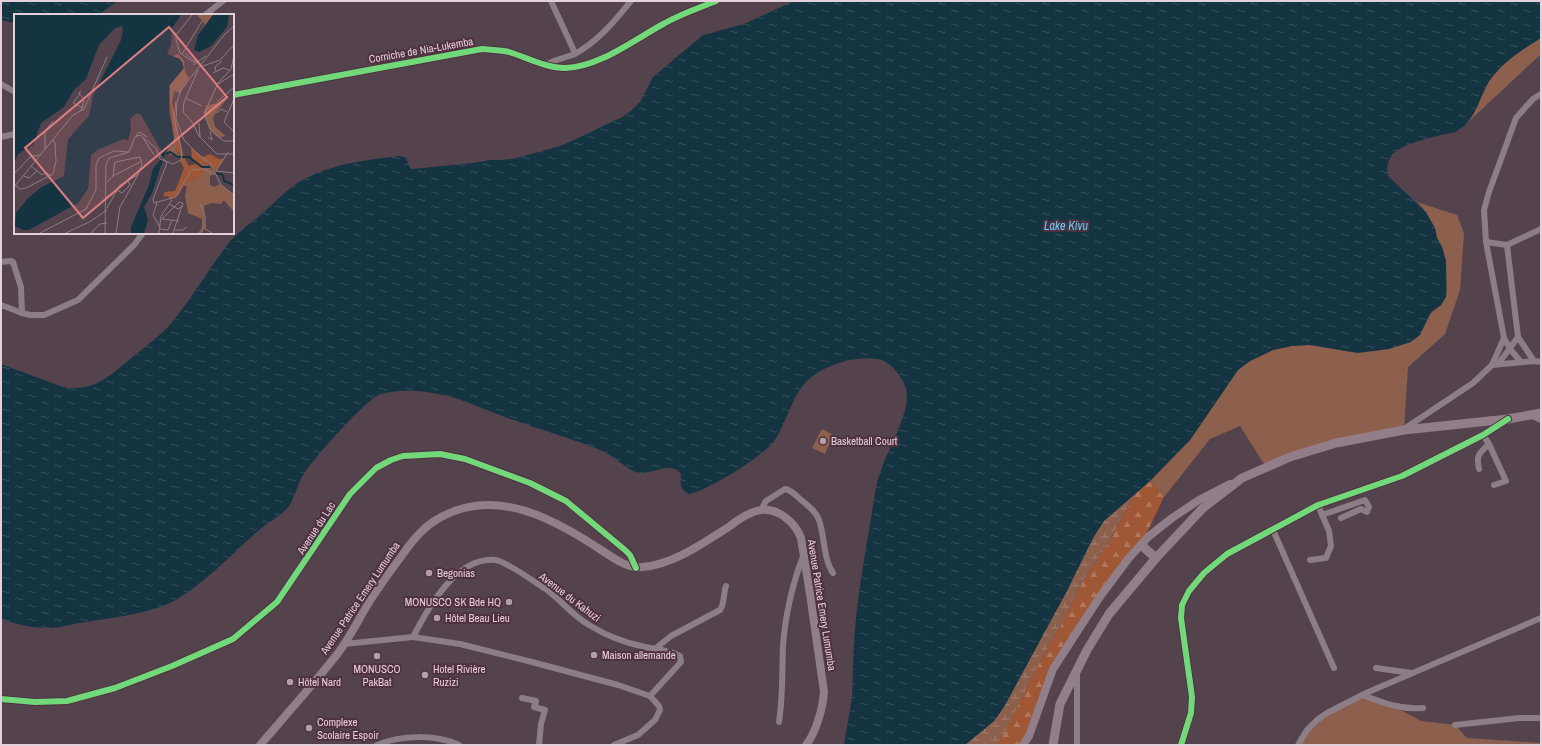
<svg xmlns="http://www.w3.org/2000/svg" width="1542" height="746" viewBox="0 0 1542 746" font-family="'Archivo Narrow',sans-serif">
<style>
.green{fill:#8d604e}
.forest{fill:url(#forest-firs)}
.wetland{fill:url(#wetland-marsh)}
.water{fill:url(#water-ripples)}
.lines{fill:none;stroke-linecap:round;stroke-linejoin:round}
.minor{stroke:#8c7e86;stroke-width:6}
.major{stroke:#907e88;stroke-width:8}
.highway{stroke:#937d89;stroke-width:9}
.cycleway-casing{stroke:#503142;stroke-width:8}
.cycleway{stroke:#71d979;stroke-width:6}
.poi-dot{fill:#b29fa8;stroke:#503142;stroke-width:1.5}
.labels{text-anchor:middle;stroke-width:4;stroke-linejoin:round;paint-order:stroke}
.street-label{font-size:11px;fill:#e4d0da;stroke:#503142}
.poi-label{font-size:11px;fill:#e4d0da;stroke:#503142;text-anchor:start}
.water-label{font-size:12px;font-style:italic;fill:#5cd0fb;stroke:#503142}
.inset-river{fill:none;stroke:#143442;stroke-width:2}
.inset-road{fill:none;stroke:#8e7b85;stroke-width:1}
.view{fill:#dd7c81;fill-opacity:0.15;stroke:#dd7c81;stroke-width:2}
.inset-edge{fill:none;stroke:#e4d0da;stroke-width:2}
</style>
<defs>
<pattern id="forest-firs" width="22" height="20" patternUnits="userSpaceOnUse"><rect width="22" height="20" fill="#9f5735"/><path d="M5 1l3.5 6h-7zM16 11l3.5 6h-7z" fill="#b1765b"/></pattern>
<pattern id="wetland-marsh" width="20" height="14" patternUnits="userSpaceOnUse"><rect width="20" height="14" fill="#8d604e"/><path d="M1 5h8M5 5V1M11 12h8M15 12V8" fill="none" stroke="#a27d6f"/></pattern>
<pattern id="water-ripples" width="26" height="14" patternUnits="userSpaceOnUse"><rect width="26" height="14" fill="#143442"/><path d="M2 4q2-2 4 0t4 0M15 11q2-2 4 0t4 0" fill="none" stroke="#36505d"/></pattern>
</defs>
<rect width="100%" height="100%" fill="#54434c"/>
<g class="green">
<path d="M1541,38V54L1466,124C1476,110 1480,93 1490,80C1503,62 1523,49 1541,38Z"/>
<polygon points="1417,202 1457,215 1464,233 1460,290 1445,334 1408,367 1404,430 1336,443 1266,467 1240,426 1210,439 1164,497 1150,481 1190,440 1238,370 1250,361 1273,350 1292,346 1310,345 1358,353 1429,315 1441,305 1446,297 1447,291 1446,261 1442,247 1437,238 1435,228 1422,207"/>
<polygon points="822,429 833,435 825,454 812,448"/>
<polygon points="1361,694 1395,707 1421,721 1455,725 1467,738 1541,743 1541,745 1296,745 1299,737 1306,728"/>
</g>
<polygon class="forest" points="1150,481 1164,497 1141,545 1064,651 1023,745 996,745 1005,731 1039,663 1062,623 1084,579 1108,543 1136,493"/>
<polygon class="wetland" points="1136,493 1108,543 1084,579 1062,623 1039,663 1005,732 996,745 965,745 994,721 1004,707 1097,531 1104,521"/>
<g class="water">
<polygon points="1,1 118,1 98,15 15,15 15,23 1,20"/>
<path d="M794,1H1541V38C1523,49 1502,62 1490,80C1479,97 1476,121 1457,131C1454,133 1449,133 1445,134C1431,138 1397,144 1390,158C1387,164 1387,169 1388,176L1426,212L1435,228L1437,238L1442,247L1446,261V297L1441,305L1431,312L1420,335L1411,342L1389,349L1358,353L1310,345L1292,346L1273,350L1250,361L1238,370L1190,440L1150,481L1104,521L1093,538L1067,591L1004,707L994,721L965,745H844C846,729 850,713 852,696C853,670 853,644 856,618C859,589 864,559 869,530C872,513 874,495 878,479C882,466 887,454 893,442C899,427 910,405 906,389C903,377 890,361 878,359C855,355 820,366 805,383C789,401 784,434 768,448C750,463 711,489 689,494C680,489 680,484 681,474C670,460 654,474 640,473C630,472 616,458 606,453C592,446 576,441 561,436C540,429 518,422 497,414C486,410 475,405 464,401C439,392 407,387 381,394C367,398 310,462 302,477C297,486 295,497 289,506C281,516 268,522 258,531C231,555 207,581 176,600C154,613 105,619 79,623C69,625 58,628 48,628C32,628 15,624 1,619V364L63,387C93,392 109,377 130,359C142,349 156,339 167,328C190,302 207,271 228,244C236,234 247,226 257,218C270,207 282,194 296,184C327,164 365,160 401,156L406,158L410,168L412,169L473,163L490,160H499L513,159L560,146L574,140L622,117L632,110L640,102L653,77L703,35L744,24Z"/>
</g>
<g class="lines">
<g class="minor">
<polyline points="551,1 575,53"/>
<polyline points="205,15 223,1"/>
<path d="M546,65C555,59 565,58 575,54C598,41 615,21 631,1"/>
<polyline points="1,84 15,92"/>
<path d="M233,95L482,49C491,50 500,50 509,52C528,58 546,68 565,68C600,67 635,39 665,23C681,14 699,8 716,1"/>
<polyline points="1,137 15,134"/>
<polyline points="1486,242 1507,245 1541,229"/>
<polyline points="1507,245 1518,337 1534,361"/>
<polyline points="1,262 11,261 13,262 21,287 22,313"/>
<polyline points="1,305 22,313 30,315 44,315 78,300 134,245 143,233"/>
<polyline points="1521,362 1510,349 1504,338 1486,242 1484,210 1489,192 1516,118 1533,99 1541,94"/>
<polyline points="1499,363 1518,337"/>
<polyline points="1492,365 1534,361 1541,362"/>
<polyline points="1530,415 1541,420"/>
<polyline points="1404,429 1473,383 1492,365 1504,338"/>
<polyline points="1489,444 1506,481 1494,485"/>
<path d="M1479,469C1476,454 1479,454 1489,444L1483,435"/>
<path d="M761,510L766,501L785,489C791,490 796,495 800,499C807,505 816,511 819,520C825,537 823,558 833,573"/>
<polyline points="1322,515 1365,500 1369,507 1367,512 1361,509 1341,518"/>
<polyline points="1273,530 1334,668"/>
<polyline points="1310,560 1326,558 1331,546 1329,531 1318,505"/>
<polyline points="413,637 460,644 532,662 618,685 650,696 659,706 660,710 655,720 638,735 614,745"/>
<path d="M344,644L413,637C428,608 456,557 495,560C506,561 536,583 547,590C562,601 573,616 589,625C605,635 626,643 645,647C656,649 670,650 680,656L681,662L650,696"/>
<path d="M656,648L671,636L720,610C725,603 723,594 726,586"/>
<polyline points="1376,668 1412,673"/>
<path d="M1363,695C1383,703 1401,710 1423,708"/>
<polyline points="522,698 536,701 534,707 545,710 541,724 539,745"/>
<polyline points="1,699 35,702 67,701 115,688 172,666 233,639 277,602 350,494 376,468 391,460 403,456 440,454 465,459 530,483 566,501 625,550 630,555 636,568"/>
<path d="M779,722C783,696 782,671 783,646C785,616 793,581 804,554"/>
<polyline points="1455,725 1519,718 1541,718"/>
<path d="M377,745C402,735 434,734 459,745"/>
<polyline points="1077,745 1077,671"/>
<polyline points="1181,745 1191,713 1192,697 1181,618 1182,605 1189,591 1204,573 1227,554 1318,505 1402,476 1483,435 1504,420"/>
<polyline points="1298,745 1307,730 1317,720 1327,713 1366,693 1541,618"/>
</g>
<g class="major">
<path d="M260,745C285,716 311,687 335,657C348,641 357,622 368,604C378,588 389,573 400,558C410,544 421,529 436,520C492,486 549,516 598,548C611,556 626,569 642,567C672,565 702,544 727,528C737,521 748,512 761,510C778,508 795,522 801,538L810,594L824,692C823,707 816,733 806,745"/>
<polyline points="1023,745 1029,736 1053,669 1099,598 1128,559 1148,537 1172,518 1199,500 1230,484"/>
</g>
<g class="highway">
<polyline points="1141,545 1156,558"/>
<polyline points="1053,745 1060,704 1087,650 1109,614 1156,558 1203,508 1242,478 1290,457 1336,443 1404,430 1508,419 1541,413"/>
</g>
<g class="cycleway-casing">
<g id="cycleway">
<path d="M233,95L482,49C491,50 500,50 509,52C528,58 546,68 565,68C600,67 635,39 665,23C681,14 699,8 716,1"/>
<polyline points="1,699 35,702 67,701 115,688 172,666 233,639 277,602 350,494 376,468 391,460 403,456 440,454 465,459 530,483 566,501 625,550 630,555 636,568"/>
<polyline points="1181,745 1191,713 1192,697 1181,618 1182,605 1189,591 1204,573 1227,554 1318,505 1402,476 1483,435 1508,419"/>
</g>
</g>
<use href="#cycleway" class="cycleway"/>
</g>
<g class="poi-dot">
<circle cx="823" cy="441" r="4"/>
<circle cx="429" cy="573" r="4"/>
<circle cx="509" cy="602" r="4"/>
<circle cx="437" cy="618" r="4"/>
<circle cx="594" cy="655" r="4"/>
<circle cx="377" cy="656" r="4"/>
<circle cx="425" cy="675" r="4"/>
<circle cx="290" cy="682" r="4"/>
<circle cx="309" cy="728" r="4"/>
</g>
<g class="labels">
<g class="street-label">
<text transform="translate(421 50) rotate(-10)" y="4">Corniche de Nia-Lukemba</text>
<text transform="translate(316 528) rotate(-57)" y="4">Avenue du Lac</text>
<text transform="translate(570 597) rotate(37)" y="4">Avenue du Kahuzi</text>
<text transform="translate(360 598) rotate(-56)" y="4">Avenue Patrice Emery Lumumba</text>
<text transform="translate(822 605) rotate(81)" y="4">Avenue Patrice Emery Lumumba</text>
</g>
<g class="poi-label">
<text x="831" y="445">Basketball Court</text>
<text x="437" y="577">Begonias</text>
<text x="501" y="606" text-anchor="end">MONUSCO SK Bde HQ</text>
<text x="445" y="622">Hôtel Beau Lieu</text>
<text x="602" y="659">Maison allemande</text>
<text x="377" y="673" text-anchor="middle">MONUSCO<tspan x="377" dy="13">PakBat</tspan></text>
<text x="433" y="673">Hotel Rivière<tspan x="433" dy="13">Ruzizi</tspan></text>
<text x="298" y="686">Hôtel Nard</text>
<text x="317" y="726">Complexe<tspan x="317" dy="13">Scolaire Espoir</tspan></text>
</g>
<g class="water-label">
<text x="1066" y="230">Lake Kivu</text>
</g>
</g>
<g transform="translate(14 14)">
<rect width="220" height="220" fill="#54434c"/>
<path d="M183,1H199L184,21L191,10ZM164,40L170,47L171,58L175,64L166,79L160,77L158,89H156V70L169,55V48L159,42ZM215,82L199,103L201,113L212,122L205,124L196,116L190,98L192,92L206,88ZM193,149L201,159L196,162V171L200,173L206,170L220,181V198L210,186L207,190L198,189L190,192L191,213L188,219H184L188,214V205L174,199L171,182L173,172H169L172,166L178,168L188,150Z" fill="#8d604e"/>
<path d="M156,89H158L160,96L169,141L175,152L183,149L178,144L177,134L189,143L196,140L205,145H210L202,157L193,149L188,150L186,154L190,155L186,164L181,162L178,168L172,167L165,180L156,186L154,182L149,183L151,178L161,177L170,154L166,147L168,143L162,136Z" fill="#9f5735"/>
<path d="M155,91L162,124V136L166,143L152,140L160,122Z" fill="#8d604e"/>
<path d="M0,1H167L158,14L157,31L153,40L166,45L170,54L155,72V96L160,124L158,131L153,134L138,179L130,193L134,206L130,219H117V213L135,171L139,155L147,145L148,138L127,101L123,99L116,105L117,116L114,126L110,125L85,135L77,141L74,175L64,189L15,216H9L1,212L2,199L14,184L28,173L50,162L54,125L75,102L79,82L107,26L109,15L107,12L100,15L85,31L72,65L60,76L50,93L27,109L19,131L4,140L0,149ZM199,1H215L213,13L197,32L185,38L180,36L184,21Z" fill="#143442"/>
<path class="inset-river" d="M152,140L156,138L164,143H175L188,153H196M202,159L209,161L210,167L220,171"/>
<path class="inset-road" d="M178,1L162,21V26L166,39L181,49M220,12L210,21L167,76L163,88L162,105L170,126L186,142L197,150L207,171L220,181M171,39L182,48M168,40L188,7M220,41L217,55L204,69L190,100L196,115L203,122L210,127H220M179,51L192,42M186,53L206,46L220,31M184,56L170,88L169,98L178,108L185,122L203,140H220M202,57L201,53L208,47M199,59L209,54L215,56M204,70L220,60M66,80L59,89L69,94M171,84L188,92M220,85L210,108L220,118M203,88L220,73M67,97L70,86L65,79L67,77M203,99L207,95L213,98M185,109L186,123M122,122L125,118L133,123M194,123L198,126L196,117M129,124L140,141M31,135V117L39,107M145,140L153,149L139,185L140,189L162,183L177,156L190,155L201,161M17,152L28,161L32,158L37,162M202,157L214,138M202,157L220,159M0,160L16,143L25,141M10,162L15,164L23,157M99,162L126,148M1,171L6,175L12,174L39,160L42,147L41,129L39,126M0,173L59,101L70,95L93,43M103,176L108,179L116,171L114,167M143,189L139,201L146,213M155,190L164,195L169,192M186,190L191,201V215L198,219M93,194L106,171L124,161L128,150L126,143L101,148L99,162L93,168M148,205L165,188L169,189L159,219M148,205L165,207M146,215L154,216L158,206M161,216H169L173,213M26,219L72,195L82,176V151L85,144L100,137L115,138M52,219L77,207L93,196M77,219L86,210L93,209M91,219L92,151L95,144L115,138L121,123L126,121L142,134L146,145L159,150L167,146L168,138L160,104L162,87M102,219L106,193L124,161M145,219L147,202L158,186"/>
<path class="view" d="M155,13L213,83L69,204L11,134Z"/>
<rect width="220" height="220" class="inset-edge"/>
</g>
<rect width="1542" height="746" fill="none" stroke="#e4d0da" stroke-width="4"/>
</svg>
